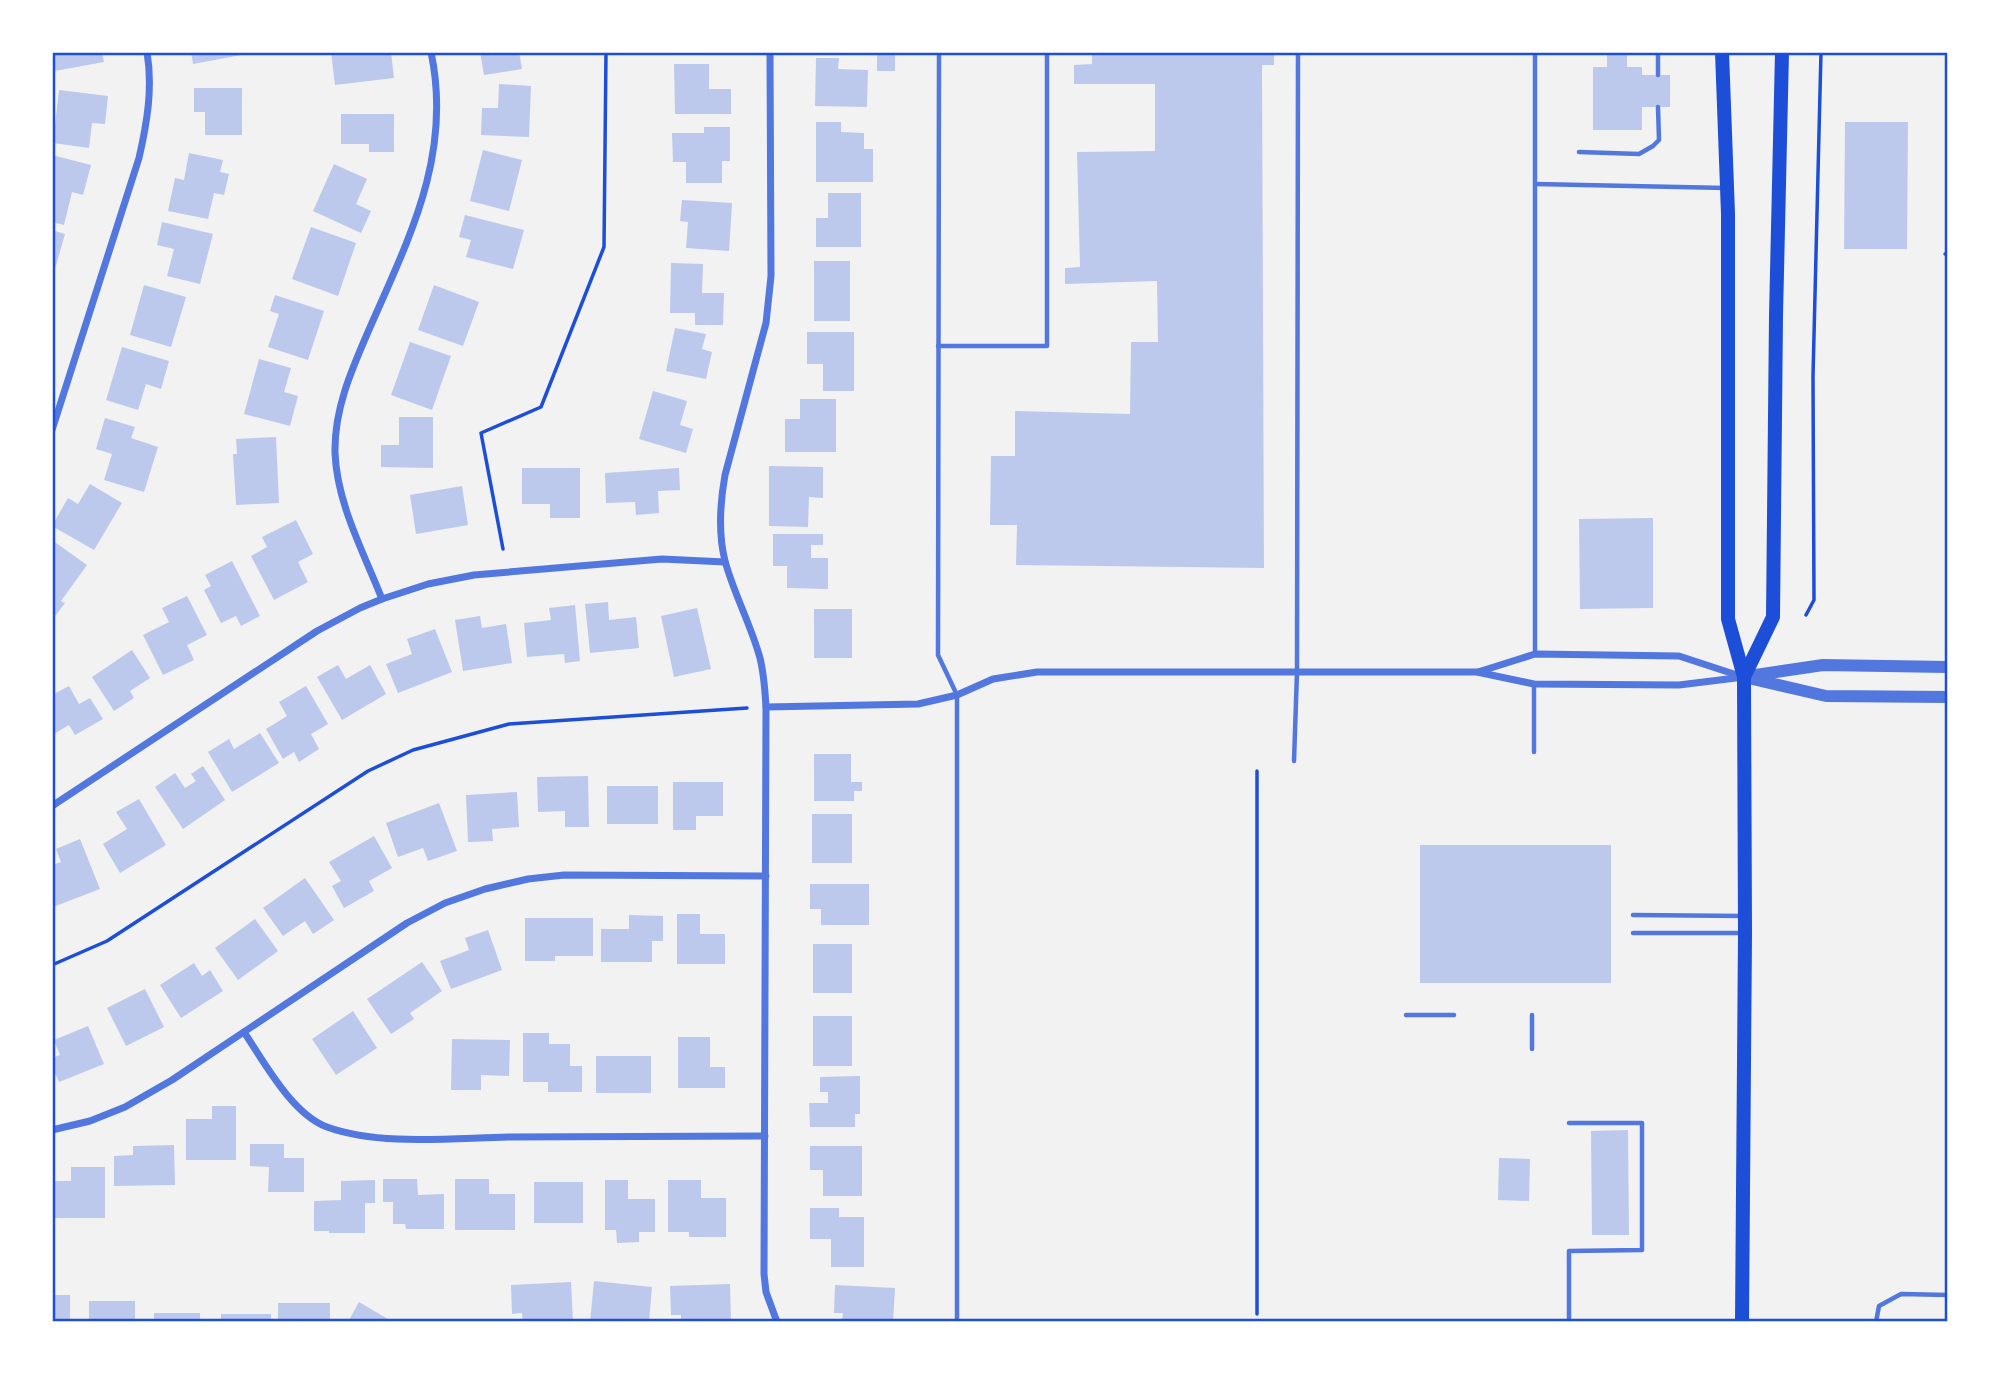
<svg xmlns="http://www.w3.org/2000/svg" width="2000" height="1374" viewBox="0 0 2000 1374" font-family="'Asap Condensed',sans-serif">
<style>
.building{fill:#bdc9ec}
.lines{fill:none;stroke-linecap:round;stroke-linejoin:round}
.path{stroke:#1d4ed8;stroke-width:3.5}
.service{stroke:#5277de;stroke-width:4.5}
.minor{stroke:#5277de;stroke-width:7}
.tertiary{stroke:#5277de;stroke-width:12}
.primary{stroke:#1d4ed8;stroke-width:14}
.neatline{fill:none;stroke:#1d4ed8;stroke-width:2.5}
</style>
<rect width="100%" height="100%" fill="#f2f2f2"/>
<g class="building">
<polygon points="52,52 102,52 104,62 55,71"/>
<polygon points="191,52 247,52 247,54 193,64"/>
<polygon points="331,52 391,52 394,78 335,85"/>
<polygon points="480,52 519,52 522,69 484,75"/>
<polygon points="895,52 895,71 877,71 877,53"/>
<polygon points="1092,52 1274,52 1274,65 1262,65 1264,568 1016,565 1017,525 990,525 991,456 1015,456 1015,411 1130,414 1131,342 1158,342 1157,281 1065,284 1065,268 1080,267 1077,152 1155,151 1155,84 1074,84 1074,65 1092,64"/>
<polygon points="1607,55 1627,55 1627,67 1642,67 1642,75 1670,75 1670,107 1642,107 1642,130 1593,130 1593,67 1607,67"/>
<polygon points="816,58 839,58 838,69 868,70 867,107 815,106"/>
<polygon points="674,64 709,64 709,89 731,89 731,114 675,114"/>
<polygon points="499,84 531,86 529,137 481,135 482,108 498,108"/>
<polygon points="194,88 242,88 242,135 205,135 205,112 194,112"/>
<polygon points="59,90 108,96 105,124 92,123 89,148 53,143"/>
<polygon points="341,114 394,114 394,152 369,152 369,144 341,144"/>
<polygon points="816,122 841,122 841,132 864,133 864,149 873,149 873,182 816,182"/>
<polygon points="1845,122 1908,122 1907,249 1844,249"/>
<polygon points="704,127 730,127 730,161 722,161 722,183 686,183 686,162 673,162 672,133 704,133"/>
<polygon points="483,150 522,160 509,211 470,201"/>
<polygon points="189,153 223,160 220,172 229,174 224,195 214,193 208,219 168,211 175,178 184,180"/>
<polygon points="52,155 91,165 83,195 72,192 64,225 52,222"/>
<polygon points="334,164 367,179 356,204 371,211 361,233 313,211"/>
<polygon points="828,193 861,193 861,247 816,247 816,218 828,218"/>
<polygon points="682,200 732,203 729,251 686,248 688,222 680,221"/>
<polygon points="465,215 524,230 513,269 466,257 471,240 459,237"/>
<polygon points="162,222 213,234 200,284 167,276 174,249 157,245"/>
<polygon points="311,227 356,243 338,296 292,279"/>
<polygon points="52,230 65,234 53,276 52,276"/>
<rect x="814" y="261" width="36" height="60"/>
<polygon points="671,263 703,264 702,293 724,293 723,325 695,325 695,313 670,313"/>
<polygon points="144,285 186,297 171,347 130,335"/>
<polygon points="434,285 479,302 463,346 418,330"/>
<polygon points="275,295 324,311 308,360 268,347 279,314 270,311"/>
<polygon points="675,328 706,334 702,349 712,352 706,379 666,371"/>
<polygon points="807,332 854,332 854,391 823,391 823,364 807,364"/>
<polygon points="410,342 451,356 432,410 391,395"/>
<polygon points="122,347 169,361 161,389 146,384 138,410 106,400"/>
<polygon points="259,359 291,368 284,392 298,396 290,426 244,414"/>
<polygon points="653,391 687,401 680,425 693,429 686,453 639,439"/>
<polygon points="800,399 836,399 836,452 785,452 785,419 800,419"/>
<polygon points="399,417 433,417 433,468 381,467 381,445 399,445"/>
<polygon points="105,418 135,427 131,438 158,447 144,492 104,480 112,454 96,449"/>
<polygon points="276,437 279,503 236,505 233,454 237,454 236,439"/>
<polygon points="769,466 823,467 823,498 809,497 808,527 769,526"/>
<polygon points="522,468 580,468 580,518 550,518 550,504 522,504"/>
<polygon points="679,468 680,490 658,491 659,513 636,515 635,502 606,503 605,473"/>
<polygon points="90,484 122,503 94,550 52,526 68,498 78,504"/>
<polygon points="462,486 468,525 416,534 410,495"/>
<polygon points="1653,518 1653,608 1580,609 1579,519"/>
<polygon points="296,520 313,554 298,562 308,582 274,600 251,556 267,547 262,537"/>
<polygon points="773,534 823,534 823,545 811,545 811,558 828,558 828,589 787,588 787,566 773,566"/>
<polygon points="52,540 87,565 61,601 65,603 52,620"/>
<polygon points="232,561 260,616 241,626 236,616 221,623 204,590 211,586 205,575"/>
<polygon points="187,596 207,635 187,645 194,660 163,675 143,635 169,622 162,608"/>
<polygon points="608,602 609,620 636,617 639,648 590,653 585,604"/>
<polygon points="575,605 580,661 565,663 564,654 527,657 524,623 551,620 549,608"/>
<polygon points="697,608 711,669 674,677 661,616"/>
<rect x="814" y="609" width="38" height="49"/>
<polygon points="480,616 482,628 506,624 512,663 463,671 455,620"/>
<polygon points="435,629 452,672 398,693 386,664 412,654 407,639"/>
<polygon points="132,650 150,678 130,691 134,698 114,711 92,677"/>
<polygon points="338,665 346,679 370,665 386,694 342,720 317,677"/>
<polygon points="69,686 79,704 90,698 103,719 75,735 69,725 52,735 52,695"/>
<polygon points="306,686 328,724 311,734 319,749 299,762 294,752 283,759 266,729 287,716 279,702"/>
<polygon points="260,733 279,763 232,792 208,752 229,739 234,749"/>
<polygon points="814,754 851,754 851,782 862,782 862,791 854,791 854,801 814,801"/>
<polygon points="203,766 225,800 183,829 155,787 175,773 185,788 196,781 191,774"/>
<polygon points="588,776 589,827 565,827 565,811 538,812 537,777"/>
<polygon points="673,782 723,782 723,816 696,816 696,830 673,830"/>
<rect x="607" y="786" width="51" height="38"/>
<polygon points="517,792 519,827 492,829 493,841 468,842 466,795"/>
<polygon points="139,799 166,845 120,873 103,844 127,829 116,812"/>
<polygon points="439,803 457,851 428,861 423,848 398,857 386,823"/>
<rect x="812" y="814" width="40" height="49"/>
<polygon points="374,836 392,868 369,881 374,891 344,908 332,886 341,881 329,862"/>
<polygon points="80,839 100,889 53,907 52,865 61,862 56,849"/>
<rect x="1420" y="845" width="191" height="138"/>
<polygon points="305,878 334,920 313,934 305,921 283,936 263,908"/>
<polygon points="810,884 869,884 869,925 821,925 821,909 810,909"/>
<polygon points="677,914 700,914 700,934 725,934 725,964 677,964"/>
<polygon points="629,915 663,916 663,941 652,941 652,962 601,962 601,929 629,929"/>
<polygon points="525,918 593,918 593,956 555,956 555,961 525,961"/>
<polygon points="255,919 278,951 238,980 215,948"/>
<polygon points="488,930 502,970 451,989 440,961 469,950 465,938"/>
<rect x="813" y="944" width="39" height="49"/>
<polygon points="422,962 442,991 410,1013 414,1019 391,1034 367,999"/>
<polygon points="194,963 202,976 210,970 223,991 181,1018 160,985"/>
<polygon points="145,989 164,1027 126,1046 107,1008"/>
<polygon points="353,1011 377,1048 336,1075 312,1039"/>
<rect x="813" y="1016" width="39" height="50"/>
<polygon points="88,1026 104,1064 59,1082 52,1066 52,1058 60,1055 54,1040"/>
<polygon points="523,1033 549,1033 549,1044 570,1044 570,1066 582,1066 582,1092 548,1092 548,1082 523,1082"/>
<polygon points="678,1037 710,1037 710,1067 725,1067 725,1088 678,1088"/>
<polygon points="452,1039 510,1040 509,1076 481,1075 481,1090 451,1090"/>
<rect x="596" y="1056" width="55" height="37"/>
<polygon points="860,1076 860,1114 855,1114 855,1127 810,1127 809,1103 828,1103 828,1092 820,1092 820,1077"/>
<polygon points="212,1106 236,1106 236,1160 186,1160 186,1119 212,1119"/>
<polygon points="1628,1130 1629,1235 1592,1235 1591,1131"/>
<polygon points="250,1144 284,1144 284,1158 304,1158 304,1192 268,1192 269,1167 250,1166"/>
<polygon points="174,1145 175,1185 114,1186 114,1156 133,1155 133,1146"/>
<polygon points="810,1146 862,1146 862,1196 823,1196 823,1170 810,1170"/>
<polygon points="1499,1158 1530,1159 1529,1201 1498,1200"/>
<polygon points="71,1167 105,1167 105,1218 52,1218 52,1181 71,1181"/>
<polygon points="383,1179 417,1179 418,1195 444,1194 444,1229 406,1229 405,1224 393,1224 393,1202 383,1202"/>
<polygon points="455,1179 489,1179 489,1194 515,1194 515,1230 455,1230"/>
<polygon points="375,1180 375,1203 365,1203 365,1233 329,1233 329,1231 314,1231 314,1201 341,1200 341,1181"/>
<polygon points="605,1180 628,1180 628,1199 655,1199 655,1232 639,1232 639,1242 617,1243 616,1230 605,1230"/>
<polygon points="668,1180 701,1180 701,1198 726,1198 726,1237 689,1237 689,1232 668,1232"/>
<rect x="534" y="1182" width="49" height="41"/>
<polygon points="810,1208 839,1208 839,1217 864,1217 864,1267 831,1267 831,1239 810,1239"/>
<polygon points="594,1281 652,1287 649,1322 590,1322"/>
<polygon points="571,1282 573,1322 523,1322 522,1313 512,1314 511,1285"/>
<polygon points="730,1284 731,1322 681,1322 681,1315 671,1315 670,1286"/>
<polygon points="835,1285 895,1288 893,1322 842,1322 843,1313 834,1313"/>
<rect x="52" y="1295" width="18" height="27"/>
<rect x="89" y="1301" width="46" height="21"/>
<polygon points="359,1302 393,1322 348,1322"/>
<rect x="278" y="1303" width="52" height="19"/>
<rect x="154" y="1313" width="46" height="9"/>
<rect x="221" y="1314" width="50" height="8"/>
</g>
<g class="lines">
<g class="path">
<polyline points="1945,254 1948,254"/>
<polyline points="503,549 481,433 541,407 604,247 606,52"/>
<polyline points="1806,615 1814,600 1813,376 1821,52"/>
<polyline points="52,965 107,941 368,771 413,750 509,724 747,708"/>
<polyline points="1257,1314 1257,771"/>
</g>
<g class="service">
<polyline points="939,52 938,655 957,695 957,1322"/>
<polyline points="1658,52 1658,75"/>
<polyline points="1579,152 1639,154 1653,146 1659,140 1658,107"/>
<polyline points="1535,184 1726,188"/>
<polyline points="938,346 1047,346 1047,52"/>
<polyline points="1535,654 1535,52"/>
<polyline points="1534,752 1534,684"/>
<polyline points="1294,761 1297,672 1298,52"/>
<polyline points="1633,915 1744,916"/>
<polyline points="1633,933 1744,933"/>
<polyline points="1406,1015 1454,1015"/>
<polyline points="1532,1049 1532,1015"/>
<polyline points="1569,1123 1642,1123 1642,1250 1569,1251 1569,1322"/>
<polyline points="1876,1322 1879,1306 1901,1294 1948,1295"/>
</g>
<g class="minor">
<path d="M770,52L771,276L766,323L725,475C720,503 718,533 725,561C734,594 751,625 760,658C764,674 765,690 766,707L764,1274L766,1292L777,1322"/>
<path d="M52,430L139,158C147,123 153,88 147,52"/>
<path d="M382,599C364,553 337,504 335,453C334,410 351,371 368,332C408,240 453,156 431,52"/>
<polyline points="1478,672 1535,654 1679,656 1740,676"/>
<polyline points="766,707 918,704 957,695 993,679 1037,672 1477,672 1534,684 1679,685 1744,677"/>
<polyline points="52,806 317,631 360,608 382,599 428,584 474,575 662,559 725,562"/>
<path d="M244,1032C264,1062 292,1114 327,1127C379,1146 452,1138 508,1137C593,1136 679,1136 765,1136"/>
<polyline points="52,1130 90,1121 125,1107 172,1080 407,923 445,903 485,889 528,879 564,875 766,876"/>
</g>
<g class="tertiary">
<polyline points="1749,676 1823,665 1948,667"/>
<polyline points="1744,677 1826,696 1948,697"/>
</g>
<g class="primary">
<polyline points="1722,52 1728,214 1728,619 1744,677 1745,933 1742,1322"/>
<polyline points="1744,677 1773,617 1776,316 1782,52"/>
</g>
</g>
<rect width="2000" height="1374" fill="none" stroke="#ffffff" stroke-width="108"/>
<rect x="54" y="54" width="1892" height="1266" class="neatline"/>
</svg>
